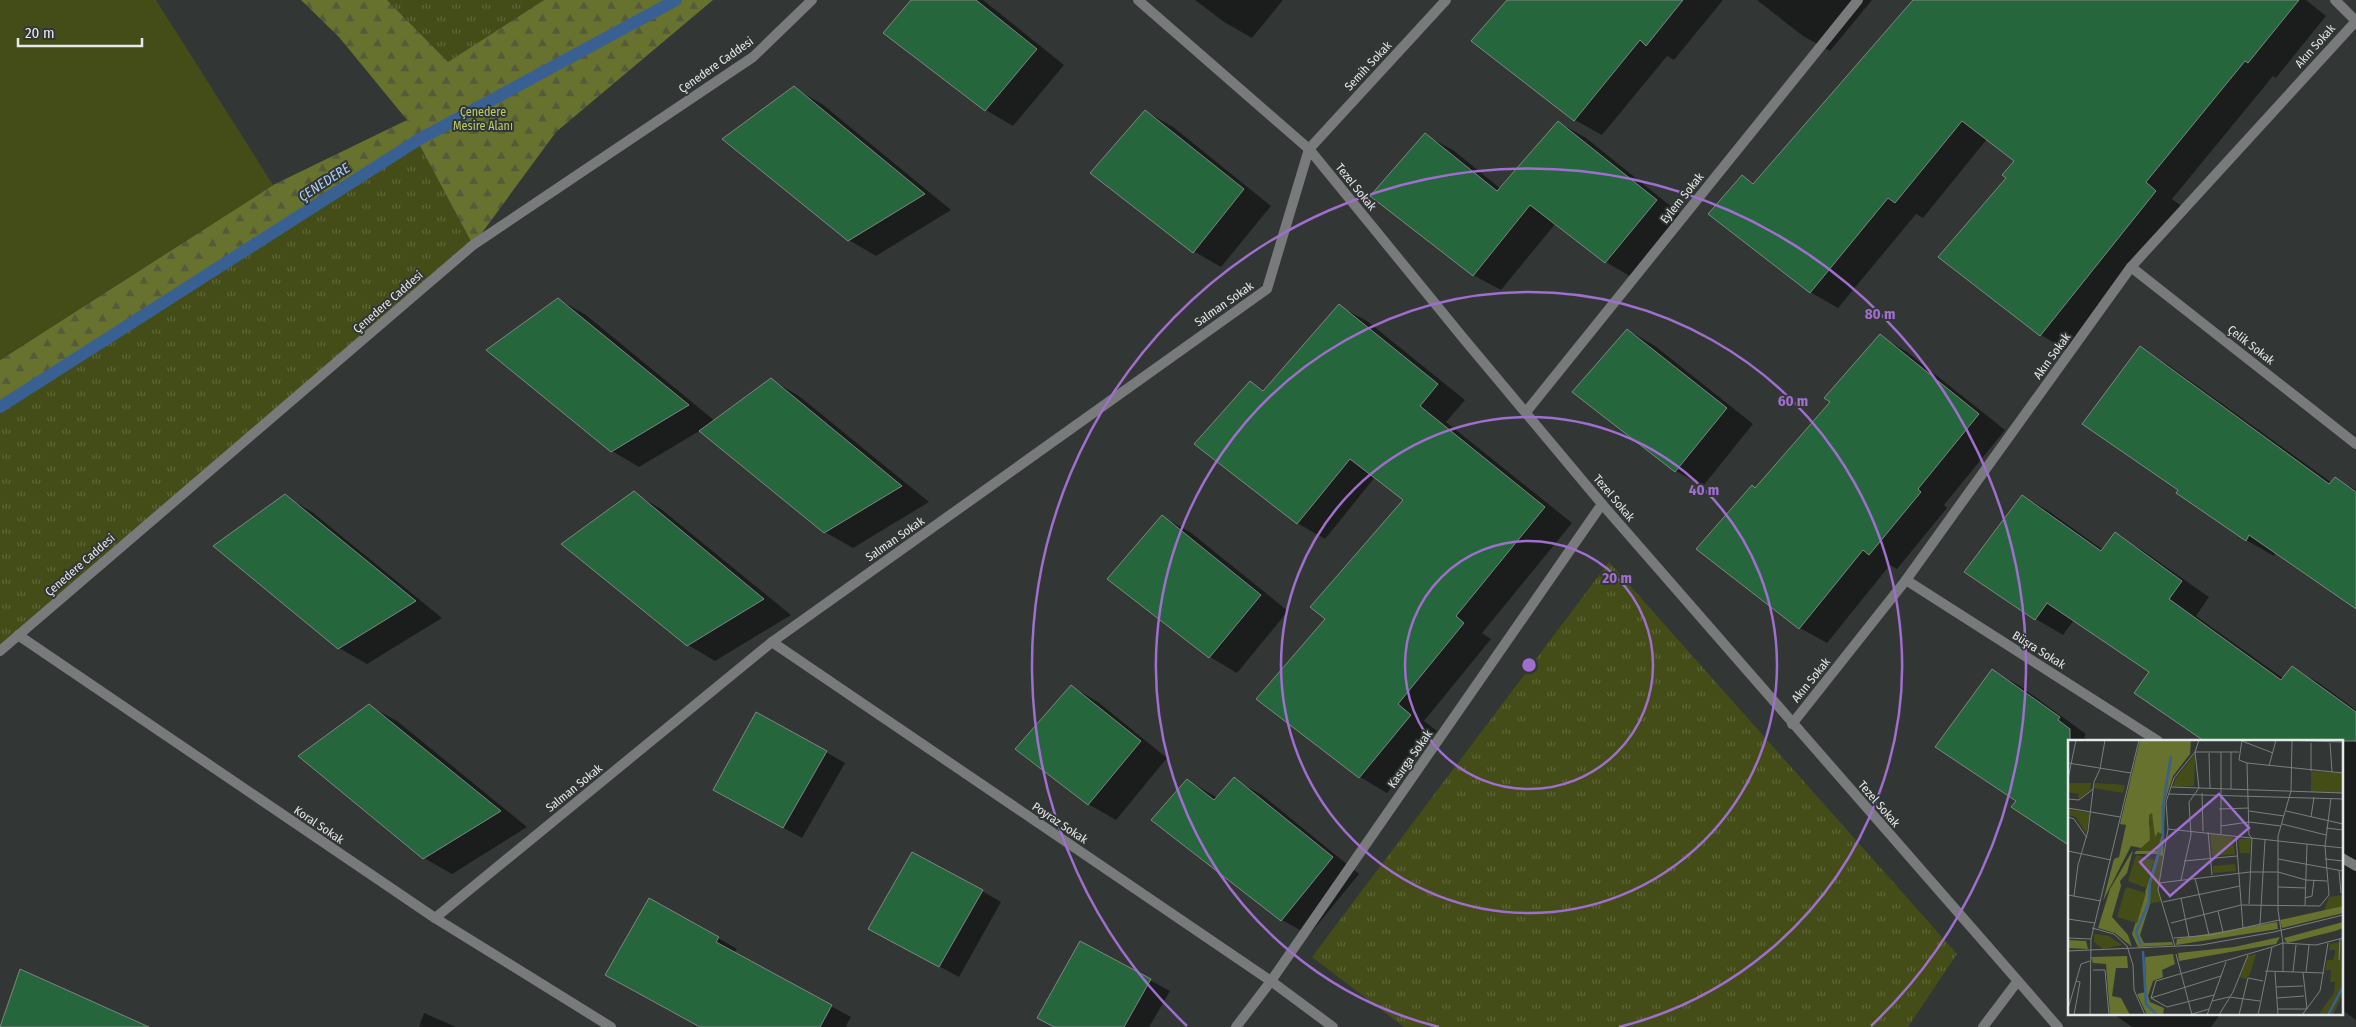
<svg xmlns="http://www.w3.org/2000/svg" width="2356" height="1027" viewBox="0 0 2356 1027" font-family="'Fira Sans Condensed',sans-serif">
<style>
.grass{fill:url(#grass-tufts)}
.forest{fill:url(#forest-firs)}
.pitch{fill:#444d18}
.shadow{fill:#0007}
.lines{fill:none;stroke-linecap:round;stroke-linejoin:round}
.stream{stroke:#386093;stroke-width:12}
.building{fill:#26663d;stroke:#808581}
.minor{stroke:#787a7b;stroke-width:10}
.tertiary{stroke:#787a7b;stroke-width:10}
.ring{fill:none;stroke:#a06ece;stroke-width:2.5}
.labels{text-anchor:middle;stroke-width:4;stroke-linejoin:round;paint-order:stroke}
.street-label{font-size:12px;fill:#e6e9e9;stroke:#323736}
.park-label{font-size:12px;fill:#bacc6b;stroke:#323736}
.water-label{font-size:14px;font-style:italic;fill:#add1ff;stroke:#323736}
.inset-river{fill:none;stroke:#386093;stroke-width:2.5}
.inset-road{fill:none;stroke:#7a7e7e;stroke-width:1}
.view{fill:#a06ece;fill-opacity:0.15;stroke:#a06ece;stroke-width:2.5}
.inset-edge{fill:none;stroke:#e6e9e9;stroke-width:2.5}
.centre{fill:#a06ece;stroke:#323736;stroke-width:2.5}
.ring-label{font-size:15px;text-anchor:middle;font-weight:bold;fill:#a06ece;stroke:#323736;stroke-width:4;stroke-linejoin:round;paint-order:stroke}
</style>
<defs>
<pattern id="grass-tufts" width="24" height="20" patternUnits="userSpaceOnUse" patternTransform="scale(1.25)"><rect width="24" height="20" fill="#444d18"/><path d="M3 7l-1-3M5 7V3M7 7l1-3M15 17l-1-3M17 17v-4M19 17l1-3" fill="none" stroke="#5f673a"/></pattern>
<pattern id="forest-firs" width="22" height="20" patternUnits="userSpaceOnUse" patternTransform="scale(1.25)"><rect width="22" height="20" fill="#66722d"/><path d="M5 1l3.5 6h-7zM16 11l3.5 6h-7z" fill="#545a3b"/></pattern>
</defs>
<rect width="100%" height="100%" fill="#323736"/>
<g class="grass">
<polygon points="387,0 544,0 448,62"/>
<polygon points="418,140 473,245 0,651 0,407"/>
<polygon points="1609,562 1957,954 1908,1027 1404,1027 1312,957"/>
</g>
<polygon class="forest" points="301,0 387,0 448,62 544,0 713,0 556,132 473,245 417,140 0,407 0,360 273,185 407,120 339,37"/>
<polygon class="pitch" points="0,0 156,0 273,185 0,360"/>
<g class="shadow">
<polygon points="913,0 983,0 1064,65 1013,126 986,110 885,32"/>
<polygon points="1195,0 1283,0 1252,38 1224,22"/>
<polygon points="1509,0 1723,0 1674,60 1667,56 1602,135 1575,120"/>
<polygon points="1757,0 1872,0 1830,51 1803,36"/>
<polygon points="1915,0 2306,0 2326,16 2276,78 2273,76 2172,199 2183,207 2068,351 2041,335 2008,178 2016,161 1987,139 1923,218 1916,214 1838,308 1810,292 1742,177 1755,184"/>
<polygon points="794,88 822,104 951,210 876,256 849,240"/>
<polygon points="1145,111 1173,127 1271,206 1221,267 1193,251"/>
<polygon points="1558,122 1586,138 1683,216 1633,278 1606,262 1556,223 1501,290 1473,275 1425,135 1453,150 1501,189"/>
<polygon points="558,299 586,315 715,421 772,380 799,396 929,502 853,548 825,532 701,430 639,467 612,451"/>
<polygon points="1339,306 1367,321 1465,400 1446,422 1572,523 1482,633 1491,639 1424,721 1437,731 1387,793 1360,777 1327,619 1405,500 1375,477 1325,539 1297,523 1250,382 1265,391"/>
<polygon points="1628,330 1655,346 1753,424 1703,486 1676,471"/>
<polygon points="1880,336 1907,352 2005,430 1944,505 1947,508 1897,569 1890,565 1827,643 1800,628 1756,489 1832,402"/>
<polygon points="2140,348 2167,364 2332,483 2335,478 2356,490 2356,607 2276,552 2274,556 2246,540 2179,490"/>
<polygon points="634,493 661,509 791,615 715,661 688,645"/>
<polygon points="285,496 312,512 442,618 367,664 339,648"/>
<polygon points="2023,496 2050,512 2103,550 2115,534 2142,550 2209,597 2196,616 2284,679 2292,668 2319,683 2356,710 2356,1020 2342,1010 2342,741 2151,672 2074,620 2063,635 2036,619"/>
<polygon points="1163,517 1190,532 1288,611 1237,673 1210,657"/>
<polygon points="1993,671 2020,686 2086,734 2084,737 2090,741 2070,741 2017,801"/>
<polygon points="1071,686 1098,702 1167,758 1116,820 1088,804"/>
<polygon points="369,706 397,721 527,827 452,874 424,858"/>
<polygon points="826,752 845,763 802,838 733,800"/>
<polygon points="1234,779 1262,795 1359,874 1309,935 1282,920 1187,780 1218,798"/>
<polygon points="982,891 1001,902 959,977 889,939"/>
<polygon points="718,938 737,949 734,953 851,1017 846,1026 848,1027 701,1027 625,986"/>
<polygon points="1081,943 1170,991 1149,1027 1056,1027"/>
<polygon points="424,1013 456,1027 419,1027"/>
<polygon points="2112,1013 2221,1013 2211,1027 2132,1027"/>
</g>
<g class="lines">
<polyline class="stream" points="0,407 418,140 676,0"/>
</g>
<g class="building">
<polygon points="911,0 976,0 1037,49 985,111 883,33"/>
<polygon points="1507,0 1683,0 1646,46 1640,40 1574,121 1471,41"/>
<polygon points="1913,0 2299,0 2248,63 2245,61 2146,182 2156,191 2040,336 1938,257 2006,178 2002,175 2014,161 1962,121 1895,203 1888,198 1810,293 1708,214 1742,175 1753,184"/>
<polygon points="794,86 925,194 848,241 722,139"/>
<polygon points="1145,110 1244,189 1193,253 1090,173"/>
<polygon points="1558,121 1657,200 1605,263 1530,205 1473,276 1370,196 1425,133 1497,191"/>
<polygon points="558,298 689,405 611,452 486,350"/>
<polygon points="1339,304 1438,384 1420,406 1545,507 1456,616 1464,623 1398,704 1411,715 1359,778 1256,699 1325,619 1310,607 1403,500 1350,459 1297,524 1194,444 1250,381 1263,391"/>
<polygon points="1627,329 1727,408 1675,472 1572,392"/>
<polygon points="1880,334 1979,414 1918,489 1921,492 1869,555 1863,550 1799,629 1696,549 1752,485 1755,488 1830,402 1824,398"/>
<polygon points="2140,346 2329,484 2335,477 2356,492 2356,609 2249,535 2246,541 2176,493 2178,490 2082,424"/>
<polygon points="771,378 902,486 824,533 699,431"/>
<polygon points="634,491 764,599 687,646 561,544"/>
<polygon points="285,494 416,601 338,649 213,546"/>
<polygon points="2022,495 2101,551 2115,532 2182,581 2169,599 2281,680 2292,666 2356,712 2356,741 2204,741 2134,693 2149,672 2047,603 2035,620 1964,572"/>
<polygon points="1162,515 1261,595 1209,658 1107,579"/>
<polygon points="1992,669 2060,717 2058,720 2070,729 2070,846 2011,807 2016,801 1935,747"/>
<polygon points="1071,685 1141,741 1088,805 1015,749"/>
<polygon points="369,704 501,811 423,859 298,756"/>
<polygon points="756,712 827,751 783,828 713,790"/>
<polygon points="1234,777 1333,857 1281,921 1151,820 1187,779 1214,800"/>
<polygon points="912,852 983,890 939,967 868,929"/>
<polygon points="649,898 719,937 716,942 832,1005 820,1027 700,1027 605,975"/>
<polygon points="1080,941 1151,979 1124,1027 1054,1027 1037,1018"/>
<polygon points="20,969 149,1027 0,1027"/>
</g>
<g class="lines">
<g class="minor">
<polyline points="1138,0 1309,149 1464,339 1602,504 2058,1027"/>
<polyline points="2335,0 2356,21"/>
<polyline points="2131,267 2356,444"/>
<polyline points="1526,412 1858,0"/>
<polyline points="1906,580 2158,741"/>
<polyline points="18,635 435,918 611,1027"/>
<polyline points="772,642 1271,981 1333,1027"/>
<polyline points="1792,724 1906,580 2131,267 2356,21"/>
<polyline points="2342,858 2356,866"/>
<polyline points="435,918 772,642 1267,289 1309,149 1446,0"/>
<polyline points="1236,1027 1271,981 1602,504"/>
<polyline points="1983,1027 2017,982"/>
</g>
<polyline class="tertiary" points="0,651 473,245 753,57 812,0"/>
</g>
<g class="ring">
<circle cx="1529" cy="665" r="124"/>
<circle cx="1529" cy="665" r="248"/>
<path d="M1439 1027A373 373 0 1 1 1619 1027"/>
<path d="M1187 1026A497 497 0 1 1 1871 1026"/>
</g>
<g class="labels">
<g class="street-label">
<text transform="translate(2315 46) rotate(-48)" y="4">Akın Sokak</text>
<text transform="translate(716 65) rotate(-35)" y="4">Çenedere Caddesi</text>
<text transform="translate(1368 66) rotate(-47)" y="4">Semih Sokak</text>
<text transform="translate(1356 187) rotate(51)" y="4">Tezel Sokak</text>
<text transform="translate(1682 198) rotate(-51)" y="4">Eylem Sokak</text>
<text transform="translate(388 302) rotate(-41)" y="4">Çenedere Caddesi</text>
<text transform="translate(1224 304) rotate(-35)" y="4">Salman Sokak</text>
<text transform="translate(2251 345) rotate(38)" y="4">Çelik Sokak</text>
<text transform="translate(2052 356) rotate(-54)" y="4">Akın Sokak</text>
<text transform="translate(1614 498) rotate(50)" y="4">Tezel Sokak</text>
<text transform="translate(895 539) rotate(-35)" y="4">Salman Sokak</text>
<text transform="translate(80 565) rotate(-41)" y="4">Çenedere Caddesi</text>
<text transform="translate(2039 650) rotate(32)" y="4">Büşra Sokak</text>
<text transform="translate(1811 680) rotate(-51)" y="4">Akın Sokak</text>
<text transform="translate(1410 759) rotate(-55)" y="4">Kasırga Sokak</text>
<text transform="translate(574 788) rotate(-39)" y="4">Salman Sokak</text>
<text transform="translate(1879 804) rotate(49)" y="4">Tezel Sokak</text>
<text transform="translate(1060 823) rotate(34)" y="4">Poyraz Sokak</text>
<text transform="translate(319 825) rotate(34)" y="4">Koral Sokak</text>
</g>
<g class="park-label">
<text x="483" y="116">Çenedere<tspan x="483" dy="14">Mesire Alanı</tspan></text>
</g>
<g class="water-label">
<text transform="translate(324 182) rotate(-33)" y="5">ÇENEDERE</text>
</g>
</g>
<g transform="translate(2068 740)">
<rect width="275" height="275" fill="#323736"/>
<path d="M127,14L126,46L105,47L107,39ZM243,31L275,33V53L243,52ZM1,43H23L22,50L10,60L11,54L0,52ZM27,43L57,45L55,53L26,48ZM0,69L22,73L18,94L8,77L0,75ZM84,73L87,96L90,92L94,94L89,111H68L73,108L83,84L80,75ZM142,94L165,97L167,114L144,116ZM90,115L95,116L90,150L94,161L82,164V143ZM167,124L168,131L145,133V126ZM275,155V166L256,171L261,157ZM26,194L41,196L54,205L35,209L26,202ZM273,202L275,254L265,275H250L266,253L267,242H262L263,230H257L259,220H265L267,214V210H261L262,204Z" fill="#444d18"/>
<path d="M72,0H123L122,14L105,36L97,61L95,116L90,115L82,143V164L72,195L76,203L104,202L105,205L70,207L64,194L89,114H66L68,111H89L94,94L90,92L87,97L84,73L81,75L82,100L73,108L63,106L35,161L46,119L51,117L58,85L52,84ZM65,110L59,133L52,141L53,146L44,177L60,195L64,207L47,193L30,188L42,149ZM275,166V173L214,188L212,180ZM209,182L210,189L108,205L109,199ZM275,182V188L267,191L219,203L216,198ZM212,197L208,204L111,221L110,213L166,207ZM0,200L18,201L20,209L0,208ZM105,214L107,224L94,230L95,237L85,241L80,256L82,262L96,268L95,275H79L69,254L78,252L77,217ZM59,216L60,228H48L44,256L53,258L62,275H42L38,224L25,223L23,217Z" fill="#66722d"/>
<path d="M170,99H183L182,113H172ZM188,214L182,234L178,239L172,237L180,216Z" fill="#444d18"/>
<path d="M68,115L86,120L78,148L60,141ZM58,147L78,153L69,183L49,177Z" fill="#444d18"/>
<path class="inset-river" d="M73,205L68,192L81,162L82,143L95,100V66L103,16M75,211L78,264L89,275M260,275L275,247"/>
<path class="inset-road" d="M174,0L171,20L179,23L275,33M211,0L275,2M174,1L205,13M243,3V31M262,3L264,32M127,12H171M153,12V94M163,12V49M141,13L142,48M0,23L63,33M179,23L181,95L184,98L181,164M201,26L208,0M0,39L8,0M103,47L275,53M134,53L135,91M101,54L275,59M0,59L11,60L25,49M0,68L52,77M151,69L181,68M181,71L216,76M218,71L275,84M0,77L6,79L19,98M243,77L246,57M214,84L258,95M153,86L181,82L213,86M258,88L275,90M100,89L275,108M140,92L144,135M168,96L175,188M0,111L43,120M210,119L275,131M257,119L275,121M116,121L169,116M271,131L273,153M127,138L141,195M113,140L123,95L121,62L131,48L127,12M91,143L182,132H210L238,140L259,141M210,147L238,148M0,155L33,161M261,155L257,106L263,58M6,156L10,125L20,91L26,42L32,29L37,0M113,158L121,197M237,158L244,156L246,140M95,162L172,146M237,165L239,104M150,171L155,192M0,179L27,183M103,183L173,165L252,166L261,155M192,184L197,100M24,188L46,194L59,206L65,225L66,250L77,275M0,198L23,199L22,275M106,198L143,195L211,180M23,199L71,0M107,206L90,150L100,89L98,62L106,38L127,12L131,0M0,211L133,205L206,192L275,175M108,214L124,275M271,220L272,199M25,230H37L41,275M197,231L256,233M207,232L210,275M215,232V203L248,205L275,198M225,232L228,205M235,232L239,269M238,232L241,205M208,247L235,246M83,258L88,241L204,207M83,258L153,236M83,258L99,267L146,255M209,258L236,256M144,261L161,257L192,261M0,269L13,224L22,221M210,269H239M6,275L12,242L8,241M121,275L141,269M139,275L158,222M151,275L165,252L180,215M171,275L180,238L195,241M190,275L204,207L215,203L210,170V96L223,51L224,0M234,275L252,251L260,203"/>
<path class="view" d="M151,54L181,88L102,156L72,122Z"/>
<rect width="275" height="275" class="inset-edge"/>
</g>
<circle cx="1529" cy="665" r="8" class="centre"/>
<g class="ring-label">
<text x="1880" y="319">80 m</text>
<text x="1793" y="406">60 m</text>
<text x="1704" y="495">40 m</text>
<text x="1617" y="583">20 m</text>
</g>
<path d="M18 38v8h124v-8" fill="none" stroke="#e6e9e9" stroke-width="2.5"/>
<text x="25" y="38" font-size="15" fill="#e6e9e9" stroke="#323736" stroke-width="4" paint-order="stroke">20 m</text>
</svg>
